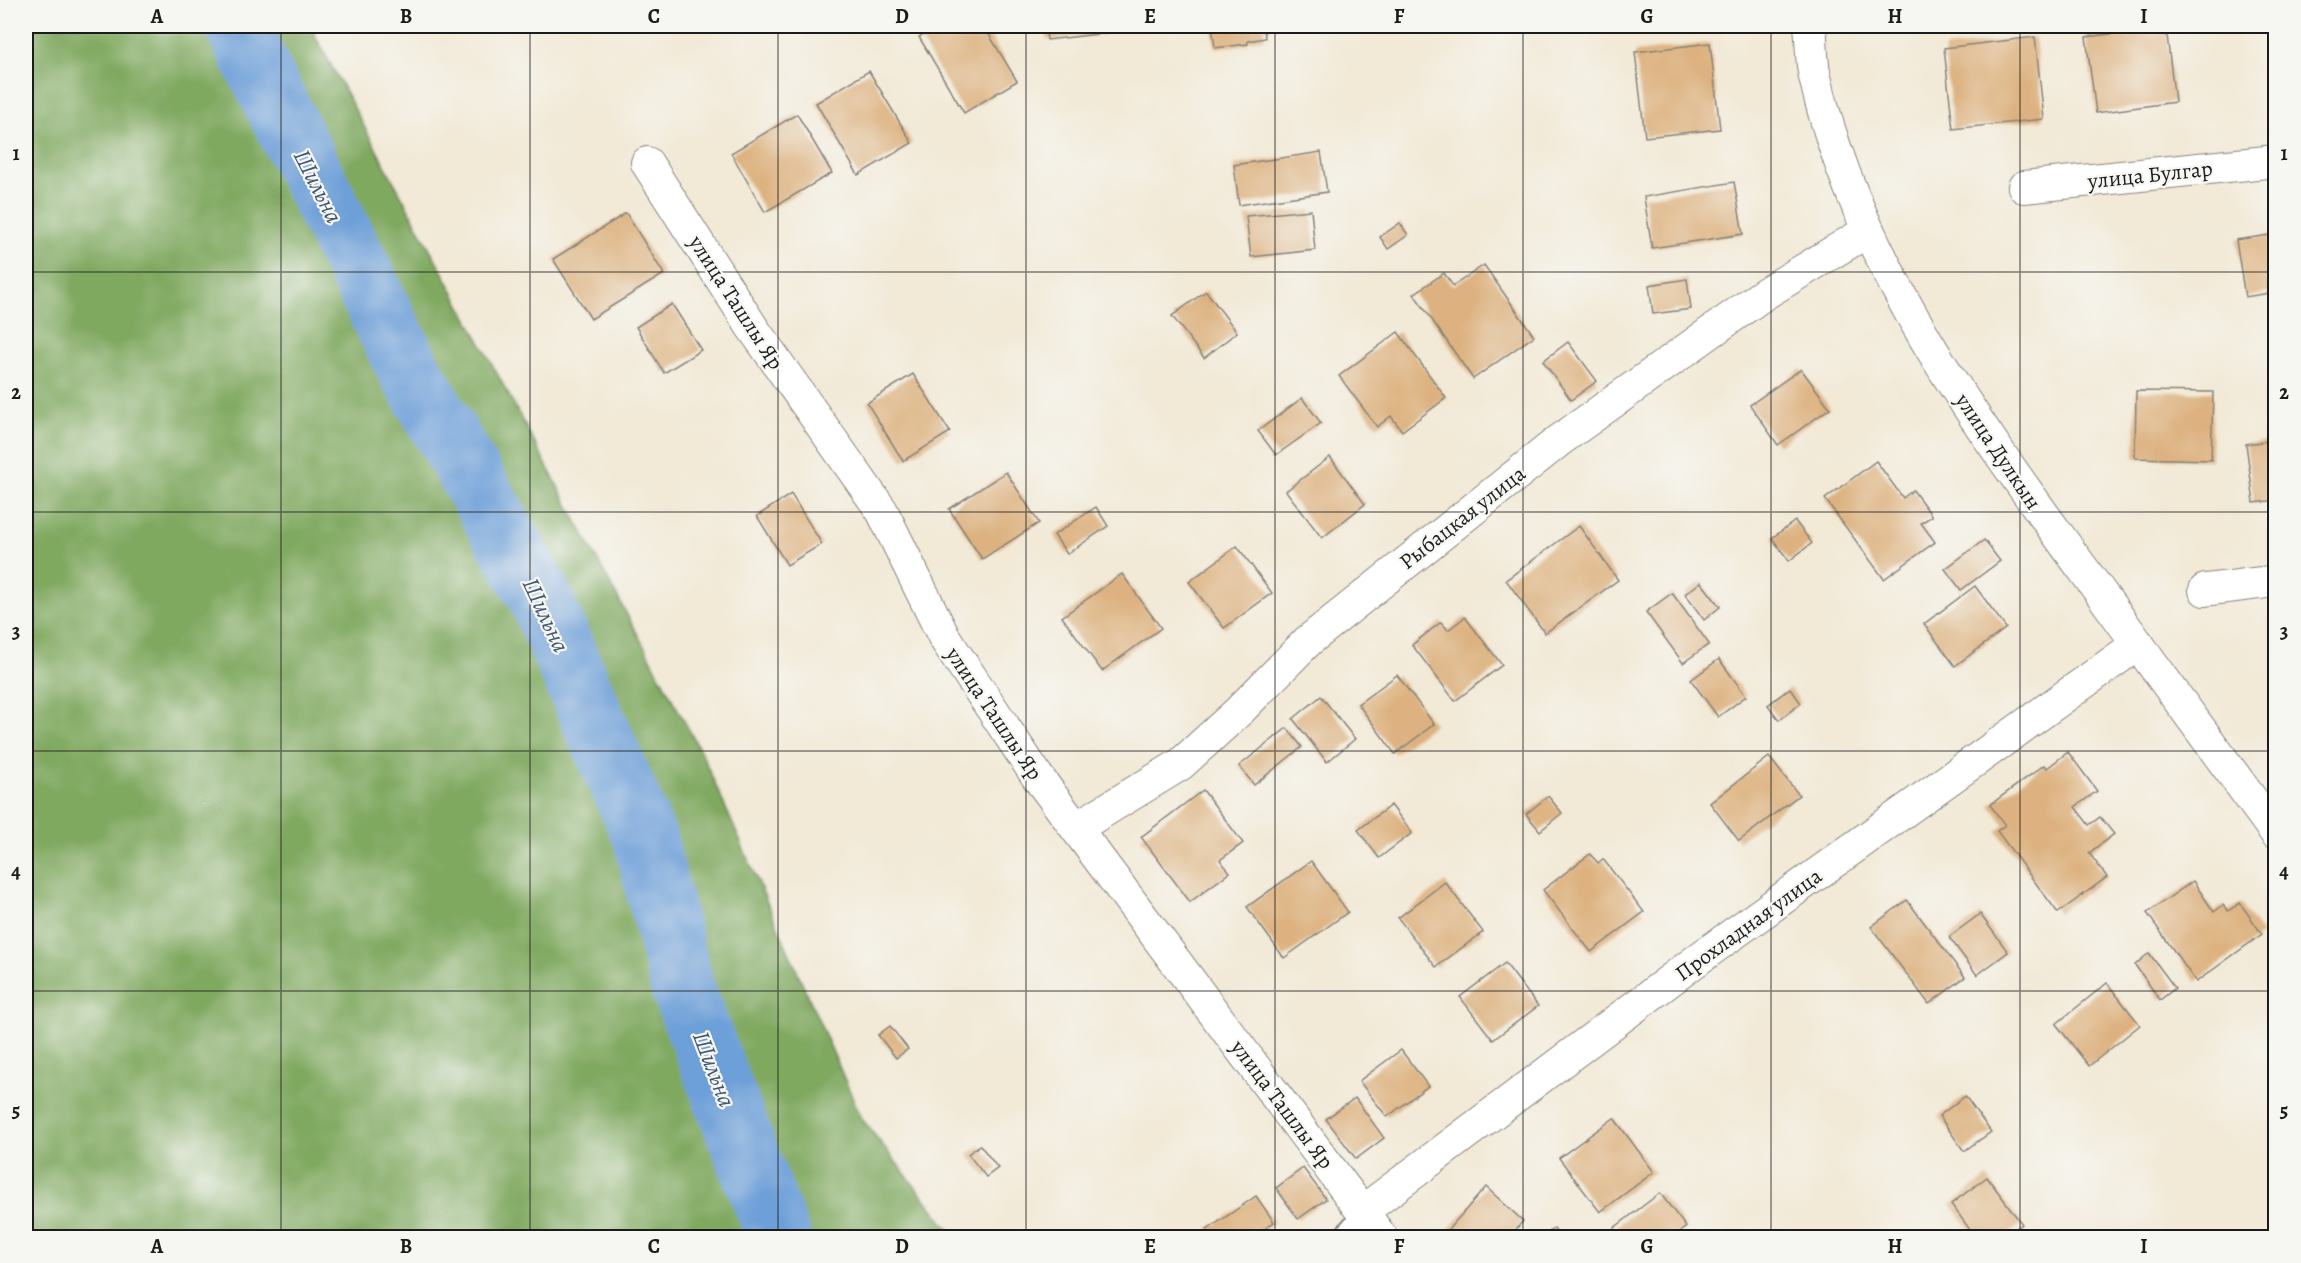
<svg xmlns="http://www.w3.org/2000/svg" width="2301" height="1263" viewBox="0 0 2301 1263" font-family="Alegreya,serif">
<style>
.forest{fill:#80a960;stroke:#4e623e;stroke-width:1.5}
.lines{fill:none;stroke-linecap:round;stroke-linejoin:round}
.river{stroke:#6d9fd8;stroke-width:64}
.building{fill:#ddb280}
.lane-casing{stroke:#878279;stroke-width:20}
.street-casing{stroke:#878279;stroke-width:34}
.lane{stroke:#fff;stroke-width:16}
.street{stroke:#fff;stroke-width:32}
.grid{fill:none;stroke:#1c1c1c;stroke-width:1.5;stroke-opacity:0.55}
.labels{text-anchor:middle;stroke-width:4.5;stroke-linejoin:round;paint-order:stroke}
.street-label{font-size:22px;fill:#1c1c1c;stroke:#f6f6f2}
.water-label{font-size:24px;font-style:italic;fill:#405771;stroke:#f6f6f2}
.neatline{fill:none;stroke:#1c1c1c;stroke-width:2}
.grid-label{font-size:20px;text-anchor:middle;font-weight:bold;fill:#1c1c1c}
</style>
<rect width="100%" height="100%" fill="#f6f6f2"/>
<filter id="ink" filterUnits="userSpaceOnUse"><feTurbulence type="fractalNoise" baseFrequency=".0167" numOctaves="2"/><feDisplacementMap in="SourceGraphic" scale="12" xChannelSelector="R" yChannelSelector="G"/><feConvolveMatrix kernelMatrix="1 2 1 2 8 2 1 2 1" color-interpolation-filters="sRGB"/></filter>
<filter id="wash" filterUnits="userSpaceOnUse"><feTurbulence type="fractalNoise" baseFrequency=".008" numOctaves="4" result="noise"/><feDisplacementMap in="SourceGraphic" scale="24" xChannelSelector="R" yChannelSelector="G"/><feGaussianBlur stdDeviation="1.35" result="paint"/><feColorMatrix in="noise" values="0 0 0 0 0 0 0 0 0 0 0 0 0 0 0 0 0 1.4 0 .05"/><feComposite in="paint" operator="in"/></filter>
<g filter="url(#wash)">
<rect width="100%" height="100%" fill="#f2e9d6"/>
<polygon class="forest" points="26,26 310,26 702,754 862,1119 955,1237 26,1237"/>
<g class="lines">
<polyline class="river" points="237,26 409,369 538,593 645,838 682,987 779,1238"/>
</g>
<g id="blocks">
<g class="building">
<polygon points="938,26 984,26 1017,81 964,113 919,37"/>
<polygon points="1045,26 1106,26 1107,33 1047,40"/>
<polygon points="1212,26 1276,26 1264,29 1265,38 1248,41 1248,44 1215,48"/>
<polygon points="2166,27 2175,102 2096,113 2086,37"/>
<polygon points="2035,37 2044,119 1953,129 1944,48"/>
<polygon points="1710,43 1720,129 1645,137 1635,52"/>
<polygon points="869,71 912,143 858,175 816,103"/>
<polygon points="797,114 832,173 765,212 731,153"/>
<polygon points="1321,152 1327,192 1239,205 1234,165"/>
<polygon points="1734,182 1743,234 1652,248 1644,197"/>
<polygon points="1311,210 1315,250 1251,257 1246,216"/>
<polygon points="626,213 664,274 591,319 553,259"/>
<polygon points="1400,223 1408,235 1388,249 1380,237"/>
<polygon points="2276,234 2276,292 2245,297 2236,240"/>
<polygon points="1484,265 1534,336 1473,379 1414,294 1444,273 1453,286"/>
<polygon points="1687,279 1691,309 1653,314 1649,285"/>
<polygon points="1206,291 1237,332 1204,358 1172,316"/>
<polygon points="672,304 701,350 664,373 636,327"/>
<polygon points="1398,332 1446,398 1402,431 1391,416 1377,427 1339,376"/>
<polygon points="1568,342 1597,381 1571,400 1543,361"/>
<polygon points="1801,369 1830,408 1778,445 1750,405"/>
<polygon points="913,374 950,432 903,461 867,403"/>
<polygon points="2136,391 2213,392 2211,460 2135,458"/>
<polygon points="1302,398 1321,423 1276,455 1258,431"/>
<polygon points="2276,440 2276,500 2254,503 2246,444"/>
<polygon points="1330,457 1365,504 1322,538 1286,491"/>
<polygon points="1876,461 1903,498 1913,490 1932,516 1921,523 1935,542 1884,579 1825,499"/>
<polygon points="1006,472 1039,523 982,559 949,509"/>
<polygon points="791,494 822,544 787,565 757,516"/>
<polygon points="1096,507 1108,526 1067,554 1054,535"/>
<polygon points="1795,521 1812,543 1789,561 1772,538"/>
<polygon points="1579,526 1618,580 1545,633 1506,580"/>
<polygon points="1984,540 2000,561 1961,590 1945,569"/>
<polygon points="1237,546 1272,593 1224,628 1189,582"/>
<polygon points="1122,574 1161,628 1102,671 1062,617"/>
<polygon points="1701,582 1720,607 1704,620 1685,594"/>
<polygon points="1975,586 2006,628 1955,666 1924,624"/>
<polygon points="1672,593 1709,644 1683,663 1646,612"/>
<polygon points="1465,617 1502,665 1455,701 1412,645 1441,622 1448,630"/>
<polygon points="1719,659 1746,696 1718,717 1691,680"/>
<polygon points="1397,675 1434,724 1395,754 1358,704"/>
<polygon points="1790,688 1801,703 1779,720 1768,705"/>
<polygon points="1321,696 1355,739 1327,762 1293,719"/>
<polygon points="1287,728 1302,747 1254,785 1239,766"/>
<polygon points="2068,752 2097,791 2075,807 2089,825 2100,817 2114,834 2089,853 2107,877 2058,913 1997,831 2005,825 1990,805 2044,765 2047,768"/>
<polygon points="1769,757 1799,795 1739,841 1710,803"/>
<polygon points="1203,790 1243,843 1220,860 1230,872 1190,902 1141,837"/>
<polygon points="1548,796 1562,813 1540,831 1526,814"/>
<polygon points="1391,805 1412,833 1379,858 1358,830"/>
<polygon points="1590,854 1598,863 1603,859 1644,912 1591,952 1543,890"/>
<polygon points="1311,861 1348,912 1284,958 1247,907"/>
<polygon points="2193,881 2214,912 2223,905 2228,911 2240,903 2262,934 2196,982 2147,913"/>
<polygon points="1445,882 1483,932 1436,967 1398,918"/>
<polygon points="1907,900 1965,977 1929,1004 1871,927"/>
<polygon points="1980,914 2008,952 1977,975 1949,937"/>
<polygon points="2149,953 2175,988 2160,1000 2135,965"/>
<polygon points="1505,963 1538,1006 1493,1040 1460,997"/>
<polygon points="2107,983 2140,1025 2089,1066 2056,1024"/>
<polygon points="890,1026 908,1049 896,1058 878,1035"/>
<polygon points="1401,1050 1428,1086 1387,1117 1359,1081"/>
<polygon points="1965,1096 1991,1132 1964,1151 1939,1116"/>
<polygon points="1355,1098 1384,1138 1356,1159 1326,1119"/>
<polygon points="1614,1118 1654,1172 1600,1212 1559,1158"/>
<polygon points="980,1145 998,1168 986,1177 968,1154"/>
<polygon points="1303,1168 1326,1199 1298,1219 1276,1188"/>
<polygon points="1987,1177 2022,1224 2004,1238 1976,1238 1951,1204"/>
<polygon points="1486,1187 1523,1221 1509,1238 1449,1238 1445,1233"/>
<polygon points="1660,1193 1686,1227 1672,1238 1601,1238"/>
<polygon points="1256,1196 1274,1222 1252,1238 1212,1238 1207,1230"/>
<polygon points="1554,1228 1562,1238 1542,1238"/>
</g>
</g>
</g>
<g filter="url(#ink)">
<use href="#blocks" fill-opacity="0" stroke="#878279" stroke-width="1.5"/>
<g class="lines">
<g class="lane-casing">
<polyline id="lane" points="1340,1238 1363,1211"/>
</g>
<g class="street-casing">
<g id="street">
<path d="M1810,26C1812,42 1811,61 1815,77C1858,267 1984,434 2097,588C2157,670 2216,752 2276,833"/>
<polyline points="647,163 752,327 882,511 944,637 1037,776 1382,1238"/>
<polyline points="2024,187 2276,161"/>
<polyline points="2205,590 2276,581"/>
<polyline points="1076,828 1181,764 1239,711 1308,641 1560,440 1764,294 1868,231"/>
<polyline points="1363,1211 1701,957 2138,644"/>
</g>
</g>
<use href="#lane" class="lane"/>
<use href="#street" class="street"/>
</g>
</g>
<path class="grid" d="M281,26V1238M530,26V1238M778,26V1238M1026,26V1238M1275,26V1238M1523,26V1238M1771,26V1238M2020,26V1238M26,272H2276M26,512H2276M26,751H2276M26,991H2276"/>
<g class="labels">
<g class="street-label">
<text transform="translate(2150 174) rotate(-6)" y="8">улица Булгар</text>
<text transform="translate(737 302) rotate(57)" y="8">улица Ташлы Яр</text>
<text transform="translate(1999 451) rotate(56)" y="8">улица Дулкын</text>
<text transform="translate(1462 517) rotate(-38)" y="8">Рыбацкая улица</text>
<text transform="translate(995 713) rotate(56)" y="8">улица Ташлы Яр</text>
<text transform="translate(1748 924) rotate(-36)" y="8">Прохладная улица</text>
<text transform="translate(1283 1104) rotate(53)" y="8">улица Ташлы Яр</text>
</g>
<g class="water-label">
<text transform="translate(318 186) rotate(63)" y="8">Шильна</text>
<text transform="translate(546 615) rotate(65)" y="8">Шильна</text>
<text transform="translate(714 1069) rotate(69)" y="8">Шильна</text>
</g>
</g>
<rect width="2301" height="1263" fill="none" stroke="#f6f6f2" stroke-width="66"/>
<rect x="33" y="33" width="2235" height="1197" class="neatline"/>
<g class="grid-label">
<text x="157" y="23">A</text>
<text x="406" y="23">B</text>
<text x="654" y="23">C</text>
<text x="902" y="23">D</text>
<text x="1150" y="23">E</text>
<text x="1399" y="23">F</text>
<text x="1647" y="23">G</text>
<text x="1895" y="23">H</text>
<text x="2144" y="23">I</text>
<text x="16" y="160">1</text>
<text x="2284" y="160">1</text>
<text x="16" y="399">2</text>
<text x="2284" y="399">2</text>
<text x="16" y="638">3</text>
<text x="2284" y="638">3</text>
<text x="16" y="878">4</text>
<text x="2284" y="878">4</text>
<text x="16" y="1117">5</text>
<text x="2284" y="1117">5</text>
<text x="157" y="1253">A</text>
<text x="406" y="1253">B</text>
<text x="654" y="1253">C</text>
<text x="902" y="1253">D</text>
<text x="1150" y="1253">E</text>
<text x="1399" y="1253">F</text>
<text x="1647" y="1253">G</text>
<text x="1895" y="1253">H</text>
<text x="2144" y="1253">I</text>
</g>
</svg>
